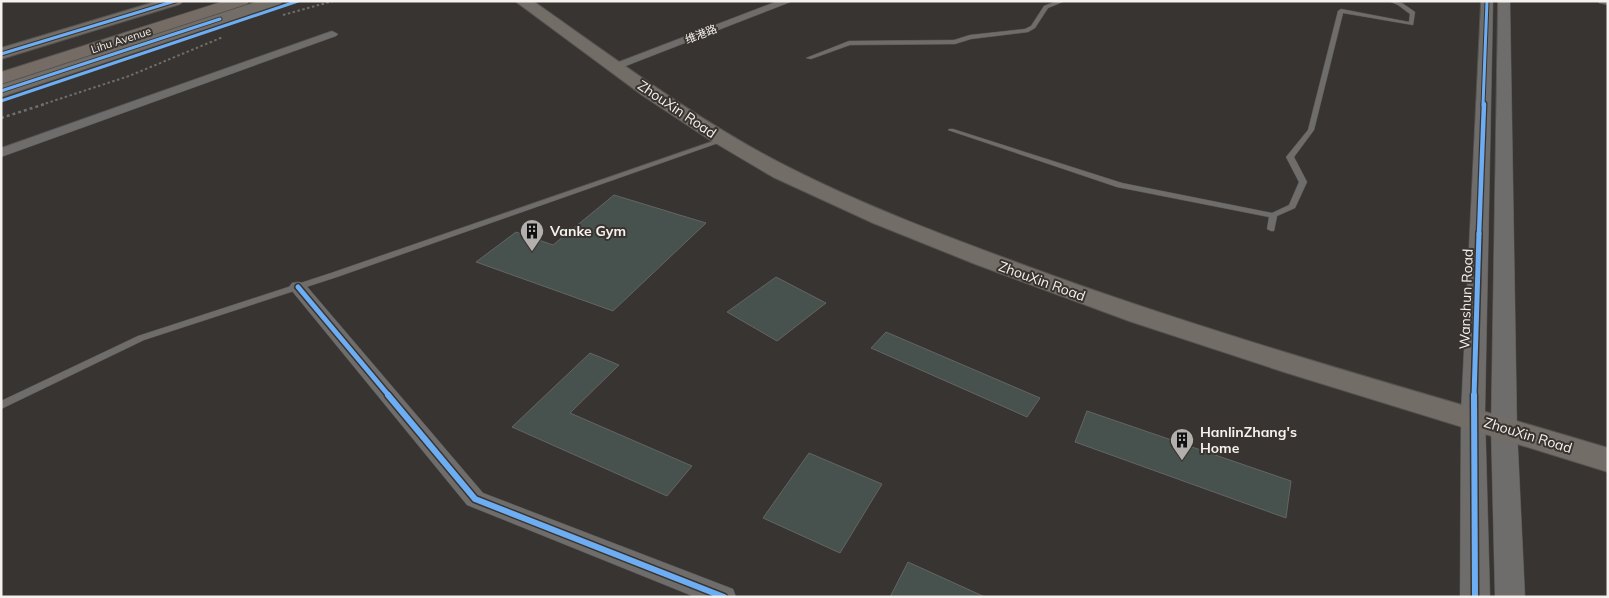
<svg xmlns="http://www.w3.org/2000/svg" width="1609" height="598" viewBox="0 0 1609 598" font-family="Mulish,'Noto Sans SC',sans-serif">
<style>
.building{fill:#47524f;stroke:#646563}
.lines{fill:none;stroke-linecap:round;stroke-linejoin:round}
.service-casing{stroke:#565350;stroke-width:1}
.minor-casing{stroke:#565350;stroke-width:1}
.tertiary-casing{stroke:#565350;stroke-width:1}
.primary-casing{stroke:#565350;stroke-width:2}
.trunk-casing{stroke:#565350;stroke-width:1}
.path-far1{stroke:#706e6c;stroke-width:2;stroke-dasharray:2.5 2.5;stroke-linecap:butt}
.path{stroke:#706e6c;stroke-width:2.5;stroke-dasharray:3 3;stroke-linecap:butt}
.service{fill:#6f6d6b;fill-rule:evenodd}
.minor{fill:#6f6d6b;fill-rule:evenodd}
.tertiary{fill:#6f6d6b;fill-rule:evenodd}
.primary{fill:#736d67;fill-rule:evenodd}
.trunk{fill:#756d65;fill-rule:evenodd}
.cycleway-far3-casing{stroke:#39342f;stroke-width:5}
.cycleway-far2-casing{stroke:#39342f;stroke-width:7}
.cycleway-far1-casing{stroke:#39342f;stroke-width:8}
.cycleway-casing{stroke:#39342f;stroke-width:9}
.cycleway-far3{stroke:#6dadf4;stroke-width:3}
.cycleway-far2{stroke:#6dadf4;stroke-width:4.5}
.cycleway-far1{stroke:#6dadf4;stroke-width:5}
.cycleway{stroke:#6dadf4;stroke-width:6}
.labels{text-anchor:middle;stroke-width:4;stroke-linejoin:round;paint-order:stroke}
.far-street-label{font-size:11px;fill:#f5f1ee;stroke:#39342f}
.street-label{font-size:14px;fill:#f5f1ee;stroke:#39342f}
.poi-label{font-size:14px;font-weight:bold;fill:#f5f1ee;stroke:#39342f;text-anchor:start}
</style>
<rect width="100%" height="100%" fill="#373431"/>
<g class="building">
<polygon points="614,195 706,223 613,311 476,262 516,232 553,245"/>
<polygon points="776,277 826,303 777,341 727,312"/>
<polygon points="886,332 1040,398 1027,417 871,348"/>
<polygon points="590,353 619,365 570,413 692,466 667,496 512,427"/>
<polygon points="1087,411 1291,481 1286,518 1075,442"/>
<polygon points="809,453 882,484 840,553 763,518"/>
<polygon points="908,562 985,597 890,597"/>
</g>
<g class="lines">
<g class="service-casing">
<g id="service">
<polygon points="1057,1 1065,1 1048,8 1035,28 1028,32 971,39 955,44 850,45 811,59 806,58 849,41 954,40 970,35 1025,29 1031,26 1044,6"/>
<polygon points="1389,1 1402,3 1415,12 1413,25 1343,13 1314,130 1294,157 1307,182 1295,208 1277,216 1274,231 1271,231 1267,229 1269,217 1117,187 948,130 949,129 953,129 1122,183 1272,213 1289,205 1299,182 1286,157 1308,130 1338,11 1341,9 1409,22 1410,14 1398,5"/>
<polygon points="722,138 725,140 724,141 337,277 144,340 1,409 1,401 138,336 331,273"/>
</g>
</g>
<g class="minor-casing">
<g id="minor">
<polygon points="778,1 793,1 618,69 614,70 608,66"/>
<polygon points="1598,1 1608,1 1608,5 1599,3"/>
<polygon points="332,31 338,34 336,36 1,157 1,148"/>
<polygon points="298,282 304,283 483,493 733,589 736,597 695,597 467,505 292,291 289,287 292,283"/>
</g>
</g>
<g class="tertiary-casing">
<g id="tertiary">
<polygon points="1481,1 1493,1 1485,412 1490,597 1460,597 1461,412"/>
<polygon points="1498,1 1510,1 1517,428 1525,597 1495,597 1491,428"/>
</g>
</g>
<g class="primary-casing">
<g id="primary">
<polygon points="158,1 183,1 180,4 1,59 1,48"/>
<polygon points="259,1 283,1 280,4 1,97 1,85"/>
<path d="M515,1H533C617,60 699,122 790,168C867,207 948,237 1029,267C1219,337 1414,390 1608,448V472L1284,372L1129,321L975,264L873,223L773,177L707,138L642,95Z"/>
</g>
</g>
<g class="trunk-casing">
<polygon id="trunk" points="224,1 249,1 247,4 1,84 1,72"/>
</g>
<g class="path-far1">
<polyline points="283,15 333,1"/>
<polyline points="41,105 129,76 223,37"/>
</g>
<polyline class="path" points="1,118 45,104"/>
<use href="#service" class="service"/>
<use href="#minor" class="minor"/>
<use href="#tertiary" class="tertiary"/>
<use href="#primary" class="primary"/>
<use href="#trunk" class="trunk"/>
<g class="cycleway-far3-casing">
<g id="cycleway-far3">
<polyline points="1,54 175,1"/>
<polyline points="1,91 220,19"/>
<polyline points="1,101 298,1"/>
<polyline points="1483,105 1487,1"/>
</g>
</g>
<g class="cycleway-far2-casing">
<polyline id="cycleway-far2" points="1479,235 1484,104"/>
</g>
<g class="cycleway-far1-casing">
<g id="cycleway-far1">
<polyline points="298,287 390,397"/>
<polyline points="1474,397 1479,233"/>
</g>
</g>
<g class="cycleway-casing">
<g id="cycleway">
<polyline points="388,395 475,499 724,597"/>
<polyline points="1474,395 1475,597"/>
</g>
</g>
<use href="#cycleway-far3" class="cycleway-far3"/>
<use href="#cycleway-far2" class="cycleway-far2"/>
<use href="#cycleway-far1" class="cycleway-far1"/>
<use href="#cycleway" class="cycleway"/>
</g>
<defs>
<g id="building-pin" transform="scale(1.25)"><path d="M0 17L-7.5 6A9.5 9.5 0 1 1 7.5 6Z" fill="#b2afac" stroke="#39342f"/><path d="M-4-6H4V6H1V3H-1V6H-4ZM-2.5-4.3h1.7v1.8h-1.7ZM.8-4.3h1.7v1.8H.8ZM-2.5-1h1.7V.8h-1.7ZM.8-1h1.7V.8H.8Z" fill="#111"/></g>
</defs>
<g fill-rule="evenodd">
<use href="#building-pin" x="532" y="231"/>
<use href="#building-pin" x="1182" y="440"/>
</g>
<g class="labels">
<g class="far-street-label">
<text transform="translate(701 34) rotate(-21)" y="4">维港路</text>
<text transform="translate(121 40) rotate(-18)" y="4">Lihu Avenue</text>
</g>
<g class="street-label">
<text transform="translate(677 109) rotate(34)" y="5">ZhouXin Road</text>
<text transform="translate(1042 281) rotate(20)" y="5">ZhouXin Road</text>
<text transform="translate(1466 299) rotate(-88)" y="5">Wanshun Road</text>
<text transform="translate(1528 435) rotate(17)" y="5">ZhouXin Road</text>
</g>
<g class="poi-label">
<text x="550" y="236">Vanke Gym</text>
<text x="1200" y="437">HanlinZhang's<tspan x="1200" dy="16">Home</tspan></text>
</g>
</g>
<rect width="1609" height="598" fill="none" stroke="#f5f1ee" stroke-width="5"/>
</svg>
